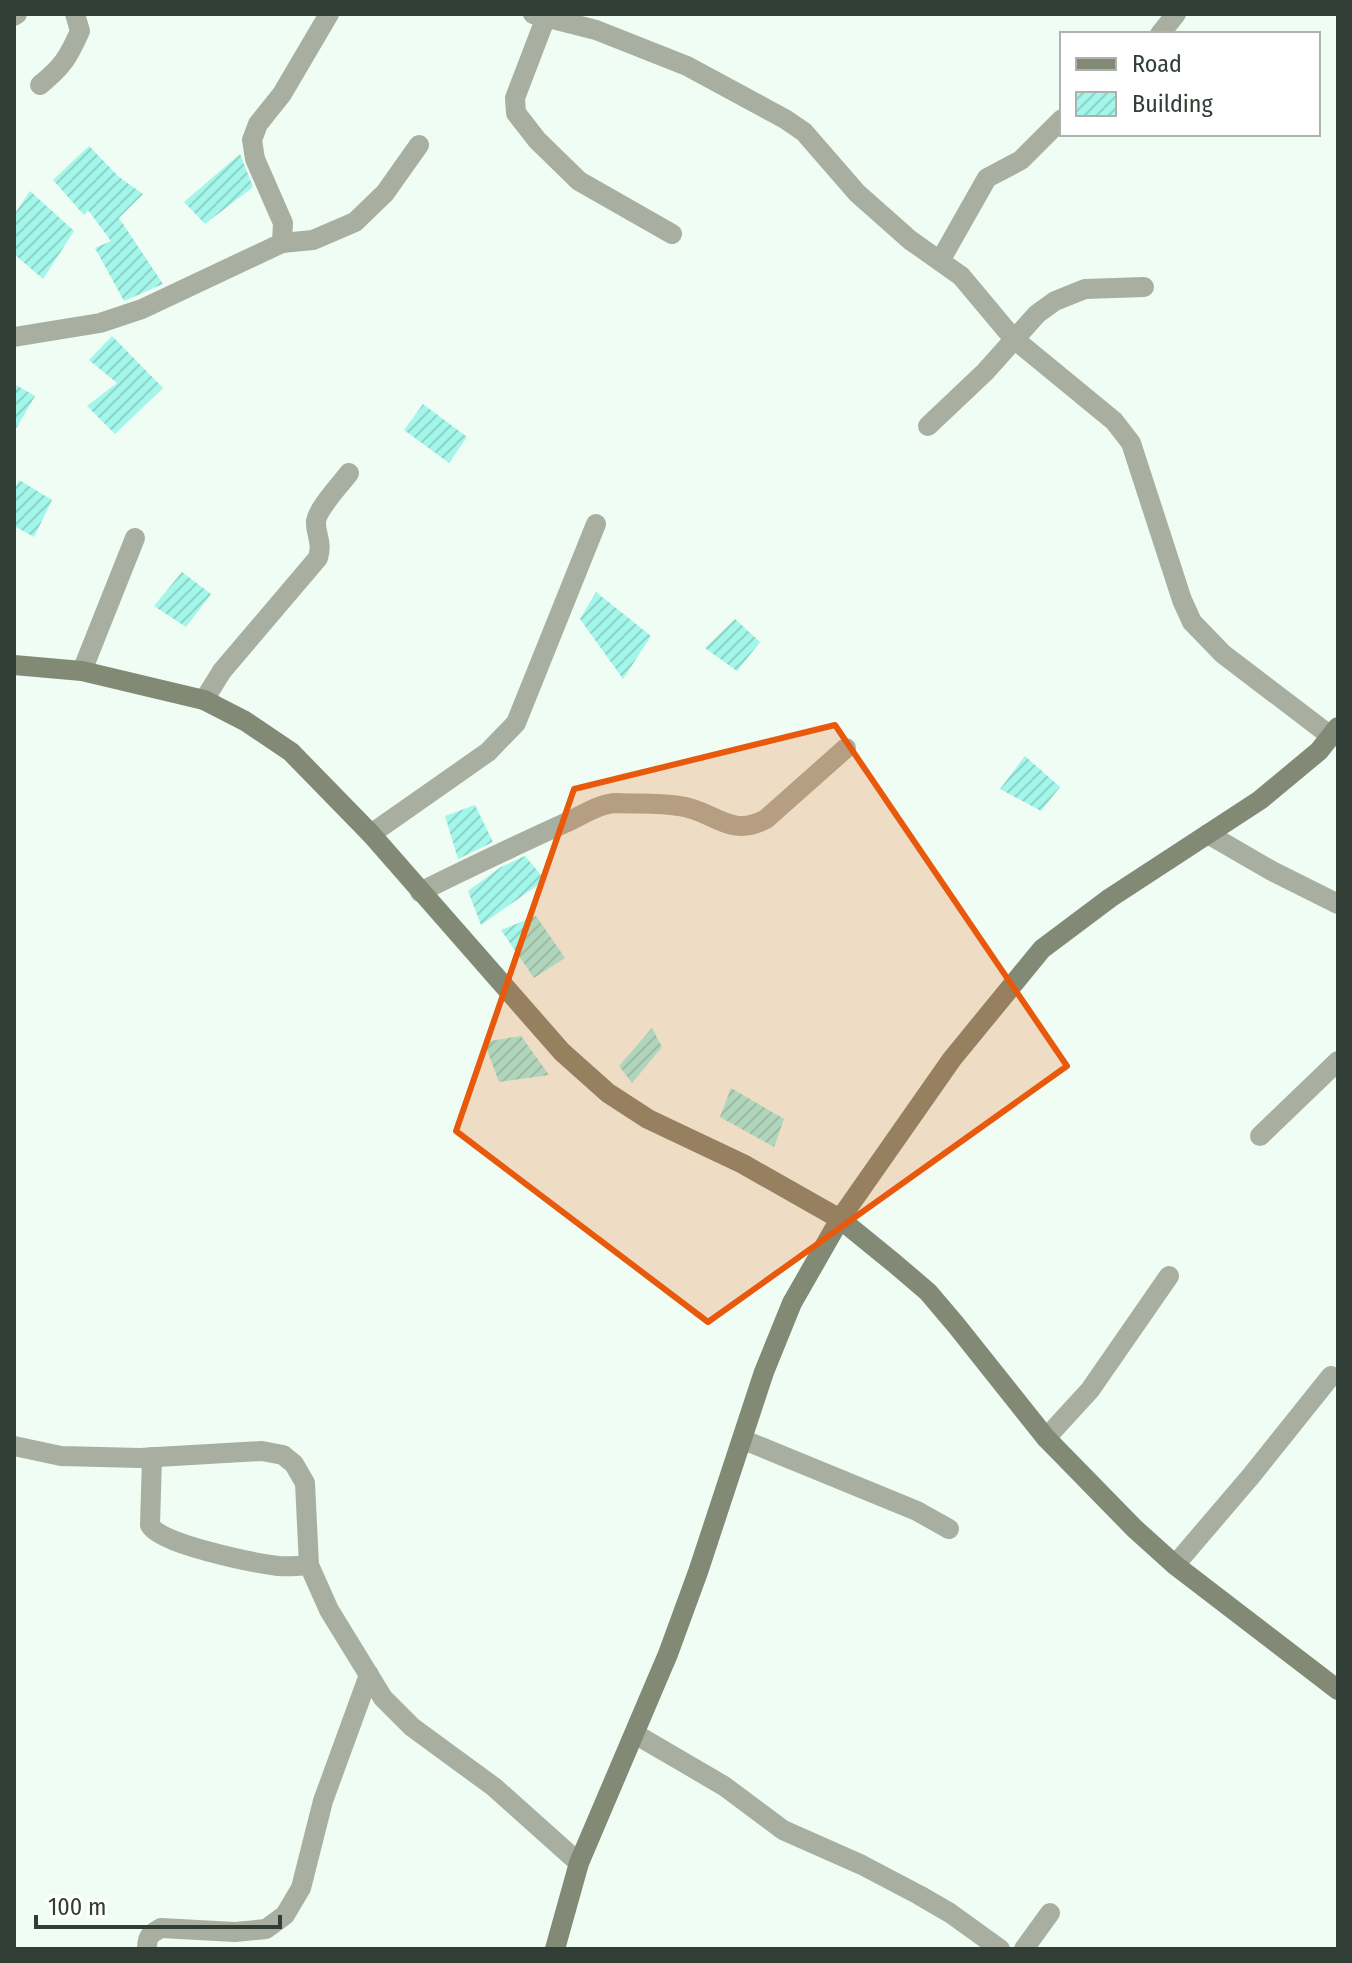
<svg xmlns="http://www.w3.org/2000/svg" width="1352" height="1963" viewBox="0 0 1352 1963" font-family="'Fira Sans Condensed',sans-serif">
<style>
.building{fill:url(#building-hatch)}
.lines{fill:none;stroke-linecap:round;stroke-linejoin:round}
.street{stroke:#a9afa0;stroke-width:20}
.secondary{stroke:#828a75;stroke-width:20}
.marked{fill:#e8590c;fill-opacity:0.2;stroke:#e8590c;stroke-width:6;stroke-linejoin:round}
</style>
<defs>
<pattern id="building-hatch" width="6" height="6" patternUnits="userSpaceOnUse" patternTransform="scale(2)"><rect width="6" height="6" fill="#a2f6ea"/><path d="M-1 1l2-2M0 6l6-6M5 7l2-2" fill="none" stroke="#8cd4c9"/></pattern>
</defs>
<rect width="100%" height="100%" fill="#f0fdf4"/>
<g class="building">
<polygon points="89,146 119,177 143,194 119,218 163,284 124,301 95,248 111,241 88,210 84,215 53,180"/>
<polygon points="240,154 253,187 205,224 184,202"/>
<polygon points="30,191 74,231 43,279 14,254 14,215"/>
<polygon points="112,336 163,388 115,434 87,406 117,383 89,360"/>
<polygon points="14,384 35,396 14,432"/>
<polygon points="423,404 467,437 449,463 404,430"/>
<polygon points="19,480 52,500 34,537 14,526 14,490"/>
<polygon points="182,572 211,594 186,627 154,606"/>
<polygon points="596,592 651,636 623,679 580,619"/>
<polygon points="735,619 760,642 737,671 705,648"/>
<polygon points="1025,756 1060,787 1041,811 1000,789"/>
<polygon points="475,805 493,842 458,859 445,816"/>
<polygon points="525,856 545,880 481,925 468,891 501,867"/>
<polygon points="536,916 565,958 534,978 501,930"/>
<polygon points="652,1028 662,1047 632,1083 619,1066"/>
<polygon points="521,1036 549,1075 499,1082 484,1042"/>
<polygon points="731,1088 784,1119 774,1147 720,1117"/>
</g>
<g class="lines">
<g class="street">
<polyline points="533,14 596,30 687,66 785,119 804,132 857,193 910,240 961,276 1013,338 1114,421 1131,443 1182,600 1192,622 1223,654 1332,737"/>
<polyline points="14,16 17,14"/>
<polyline points="546,17 515,98 516,113 537,140 579,181 672,234"/>
<polyline points="1160,34 1176,14"/>
<path d="M40,85C63,66 68,58 80,31L75,14"/>
<polyline points="282,243 283,223 255,159 252,140 258,124 282,94 329,14"/>
<polyline points="940,261 987,178 1021,160 1062,119"/>
<polyline points="14,337 100,323 142,309 282,243 313,240 355,222 385,193 419,145"/>
<polyline points="928,426 985,372 1037,314 1055,301 1085,289 1144,287"/>
<polyline points="82,671 135,538"/>
<path d="M204,700L222,671L318,558C323,541 315,534 316,521C318,508 341,484 349,473"/>
<polyline points="371,834 488,752 516,723 596,524"/>
<polyline points="1208,834 1272,871 1338,904"/>
<path d="M420,892C468,868 517,845 565,823C581,816 600,803 617,803C637,804 659,803 679,806C714,810 729,839 766,819L846,748"/>
<polyline points="1260,1136 1338,1061"/>
<polyline points="1046,1438 1090,1390 1169,1276"/>
<polyline points="744,1440 917,1511 949,1529"/>
<polyline points="14,1446 61,1456 140,1458 262,1451 283,1455 294,1464 305,1483 309,1565 329,1610 383,1698 412,1727 494,1787 579,1863"/>
<path d="M152,1457L150,1525C158,1544 255,1563 278,1566C288,1567 299,1566 309,1565"/>
<polyline points="1175,1565 1251,1476 1331,1376"/>
<polyline points="635,1734 724,1786 783,1830 862,1865 919,1895 950,1913 1000,1949"/>
<path d="M147,1949C147,1936 150,1934 161,1928L235,1932L266,1929L285,1915L301,1888L323,1801L369,1675"/>
<polyline points="1024,1949 1050,1913"/>
</g>
<g class="secondary">
<polyline points="14,665 82,671 204,700 245,721 291,752 371,834 562,1052 608,1093 648,1119 743,1164 840,1219 894,1263 928,1292 956,1325 1046,1438 1134,1528 1175,1565 1338,1690"/>
<polyline points="555,1949 579,1863 668,1654 698,1572 764,1372 792,1303 840,1219 952,1059 1042,949 1110,898 1260,800 1319,751 1338,727"/>
</g>
</g>
<path class="marked" d="M835,725L1067,1066L708,1322L456,1131L574,789Z"/>
<rect width="1352" height="1963" fill="none" stroke="#313e35" stroke-width="32"/>
<rect x="1060" y="32" width="260" height="104" fill="#ffffff" stroke="#adb2ae" stroke-width="2"/>
<rect x="1076" y="58" width="40" height="12" fill="#828a75" stroke="#adb2ae" stroke-width="2"/>
<text x="1132" y="72" font-size="24" fill="#313e35">Road</text>
<rect x="1076" y="92" width="40" height="24" fill="url(#building-hatch)" stroke="#adb2ae" stroke-width="2"/>
<text x="1132" y="112" font-size="24" fill="#313e35">Building</text>
<path d="M36 1915v12h244v-12" fill="none" stroke="#313e35" stroke-width="4"/>
<text x="48" y="1915" font-size="24" fill="#313e35" stroke="#ffffff" stroke-width="6" paint-order="stroke">100 m</text>
</svg>
